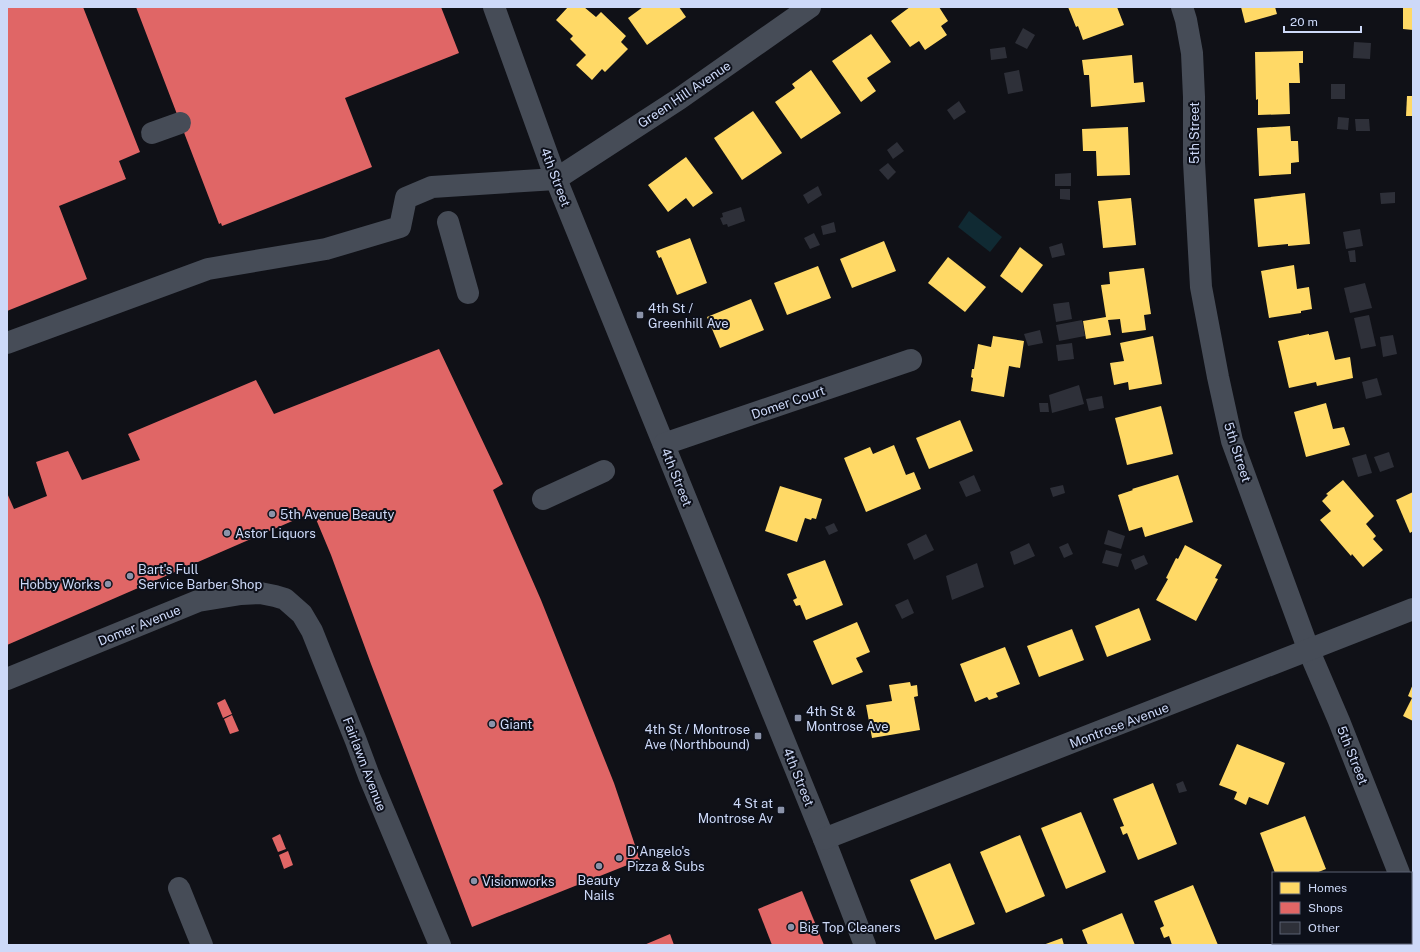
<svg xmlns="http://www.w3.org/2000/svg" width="1420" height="952" viewBox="0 0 1420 952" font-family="'Public Sans',sans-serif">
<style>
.water{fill:#102a33}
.homes{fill:#ffd966}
.shops{fill:#e06666}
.building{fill:#2e3039}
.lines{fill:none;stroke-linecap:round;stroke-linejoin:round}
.minor{stroke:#464c57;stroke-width:22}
.poi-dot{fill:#8b93a9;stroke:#0d101a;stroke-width:1.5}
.labels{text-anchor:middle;stroke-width:4;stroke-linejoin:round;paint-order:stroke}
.street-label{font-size:13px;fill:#cdd9f8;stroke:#0d101a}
.poi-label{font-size:13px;fill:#cdd9f8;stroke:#0d101a;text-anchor:start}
</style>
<rect width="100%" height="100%" fill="#101117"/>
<polygon class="water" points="969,211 1002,237 990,252 958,227"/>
<g class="homes">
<polygon points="568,7 584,7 596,17 601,12 626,36 621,42 628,49 605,72 602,69 592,80 576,65 586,55 570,39 573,36 556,20"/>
<polygon points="643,7 679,7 686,17 647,45 628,18"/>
<polygon points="910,7 939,7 948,21 941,26 947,35 925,50 919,41 910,47 891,21"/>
<polygon points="1068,7 1117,7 1124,25 1083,40 1078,26 1076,27"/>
<polygon points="1241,7 1275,7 1277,14 1245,23"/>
<polygon points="1403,7 1413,7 1413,30 1403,29"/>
<polygon points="871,34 891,62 867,78 876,91 861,102 832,61"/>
<polygon points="1303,51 1303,63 1299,63 1300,83 1289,83 1290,114 1258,115 1258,99 1256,100 1255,52"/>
<polygon points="1132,55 1134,83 1143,82 1145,102 1091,107 1089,75 1084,75 1082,60"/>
<polygon points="811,70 841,113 801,139 775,102 795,88 792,84"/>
<polygon points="1407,96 1413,96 1413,116 1406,116"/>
<polygon points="753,111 782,153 742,180 714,138"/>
<polygon points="1290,126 1291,141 1298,141 1299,162 1291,163 1291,174 1259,176 1257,128"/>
<polygon points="1128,127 1130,175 1097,176 1096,151 1083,151 1082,129"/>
<polygon points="686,157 713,193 693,207 686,198 668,212 648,185"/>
<polygon points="1305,193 1310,244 1288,246 1288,244 1258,247 1254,199"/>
<polygon points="1131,198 1136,245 1103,248 1098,201"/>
<polygon points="690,238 707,283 677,295 661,257 659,258 656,251"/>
<polygon points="884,241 896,271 852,288 840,259"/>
<polygon points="1020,247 1043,265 1022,293 1000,276"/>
<polygon points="948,257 986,287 965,312 928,283"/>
<polygon points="1294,265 1297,289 1309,287 1312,309 1301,311 1301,313 1269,318 1261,271"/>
<polygon points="818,266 831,298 787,315 774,283"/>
<polygon points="1144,268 1151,314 1144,315 1146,330 1122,333 1120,319 1108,320 1111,335 1086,339 1083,321 1106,317 1101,285 1110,284 1109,272"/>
<polygon points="751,299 764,330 720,348 707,317"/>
<polygon points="1328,331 1335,360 1350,357 1353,378 1317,386 1316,382 1289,388 1278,341 1309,334 1309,335"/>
<polygon points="993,336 1024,341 1020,368 1009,366 1004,397 971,391 973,378 971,377 972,369 974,369 978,344 991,347"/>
<polygon points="1153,336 1162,384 1129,390 1128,382 1114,385 1110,363 1124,361 1120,343"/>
<polygon points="1326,403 1333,429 1344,427 1350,445 1306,457 1294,412"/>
<polygon points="1161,406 1173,454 1127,465 1115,418"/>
<polygon points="960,420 973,451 929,469 916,438"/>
<polygon points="894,445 906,475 914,472 921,489 866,512 844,458 870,447 873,454"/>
<polygon points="1178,475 1193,522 1145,537 1142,527 1129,531 1118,495 1133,490 1132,489"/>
<polygon points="1343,480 1374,516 1366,524 1376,536 1373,539 1383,550 1363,567 1352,554 1351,556 1320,520 1331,511 1322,501 1328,495 1326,494"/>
<polygon points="780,486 822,499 816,519 812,518 811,520 805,518 797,542 765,531"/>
<polygon points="1413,492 1413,531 1410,533 1396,500"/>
<polygon points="1185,545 1222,565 1215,578 1218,579 1196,621 1156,600 1168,579 1166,578 1176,558 1178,559"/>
<polygon points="825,560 843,605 806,620 800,605 796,606 793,600 797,598 787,574"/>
<polygon points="1139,608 1151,640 1107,657 1095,626"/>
<polygon points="857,622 870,652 856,658 863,672 832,685 813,641"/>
<polygon points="1072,629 1084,660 1039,677 1027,646"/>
<polygon points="1005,647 1020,684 996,693 998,697 989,700 987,697 975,702 960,664"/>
<polygon points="910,682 911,686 917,685 918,696 914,697 920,730 872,738 866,705 892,701 889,685"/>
<polygon points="1413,684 1413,721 1403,716 1412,698 1408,696"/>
<polygon points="1237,744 1285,763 1268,805 1249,797 1246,805 1234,799 1237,792 1219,785"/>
<polygon points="1153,783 1177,844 1138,860 1127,833 1123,835 1120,827 1124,826 1113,799"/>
<polygon points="1081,812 1106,872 1066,889 1041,828"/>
<polygon points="1305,816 1326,869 1316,873 1275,873 1260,833"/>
<polygon points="1020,835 1045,896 1006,913 980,852"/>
<polygon points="950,863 975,924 935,940 910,880"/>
<polygon points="1193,885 1218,945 1172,945 1169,936 1164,938 1160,928 1164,926 1154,901"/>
<polygon points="1122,913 1135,945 1088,945 1082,930"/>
<polygon points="1062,938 1064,945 1043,945"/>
<polygon points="1295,943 1355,943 1356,945 1296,945"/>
</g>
<g class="shops">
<polygon points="7,7 83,7 140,152 119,161 126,179 59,206 87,279 7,311"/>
<polygon points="136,7 441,7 459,53 345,98 372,167 222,226 221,223 219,224"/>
<polygon points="439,349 503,484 493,490 541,600 614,783 640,860 472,927 371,664 331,555 313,512 7,645 7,493 14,509 47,496 36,462 68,451 82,480 140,460 128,434 256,380 274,414"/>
<polygon points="225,699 232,714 223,718 217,703"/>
<polygon points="232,715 239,731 230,734 224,719"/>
<polygon points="280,834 286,849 278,852 272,838"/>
<polygon points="288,851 293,865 284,869 279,855"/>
<polygon points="802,891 824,945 772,945 758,909"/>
<polygon points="670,934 674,945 644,945"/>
</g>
<g class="building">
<polygon points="1023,28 1035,35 1027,49 1015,43"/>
<polygon points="1354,42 1371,43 1370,59 1353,58"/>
<polygon points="1005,47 1007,58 991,60 990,49"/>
<polygon points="1019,70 1023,91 1008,94 1004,73"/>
<rect x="1331" y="84" width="14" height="15"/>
<polygon points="959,101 966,112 954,120 947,110"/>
<polygon points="1338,117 1349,118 1348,130 1337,129"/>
<polygon points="1355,119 1369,119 1370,131 1356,131"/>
<polygon points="897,142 904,151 893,159 887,150"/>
<polygon points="888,163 896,172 888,180 879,170"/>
<polygon points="1071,173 1071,186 1055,186 1055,174"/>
<polygon points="818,186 822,195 808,204 803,195"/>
<polygon points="1060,189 1070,189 1070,200 1060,199"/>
<polygon points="1395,192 1395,203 1381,204 1380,193"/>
<polygon points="741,207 745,221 728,227 727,224 723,225 720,218 723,217 722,213"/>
<polygon points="834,222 836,232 823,235 821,226"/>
<polygon points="1360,229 1363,246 1346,249 1343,232"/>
<polygon points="814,233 820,245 810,249 804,238"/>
<polygon points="1062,243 1065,255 1052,258 1049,247"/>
<polygon points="1355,250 1356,262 1350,262 1348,251"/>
<polygon points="1365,283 1372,308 1350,313 1344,288"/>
<polygon points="1069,302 1072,319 1056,322 1053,304"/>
<polygon points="1369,315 1376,346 1361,349 1354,318"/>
<polygon points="1082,320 1085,336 1059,341 1056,325"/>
<polygon points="1040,330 1043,343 1028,346 1024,334"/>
<polygon points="1393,335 1397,354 1383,357 1380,337"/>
<polygon points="1072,343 1074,359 1058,361 1056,345"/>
<polygon points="1377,378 1382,395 1366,399 1362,382"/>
<polygon points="1079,385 1084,404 1052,413 1049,395"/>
<polygon points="1102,396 1104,408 1089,411 1086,399"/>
<polygon points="1039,403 1048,403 1049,412 1040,412"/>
<polygon points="1389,452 1394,467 1380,472 1374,457"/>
<polygon points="1366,454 1372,473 1358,477 1352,458"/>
<polygon points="974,475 981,491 966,497 959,482"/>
<polygon points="1063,485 1065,493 1053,497 1050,488"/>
<polygon points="834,523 838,531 829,535 825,527"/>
<polygon points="1108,530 1125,536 1121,549 1104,544"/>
<polygon points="926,534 934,550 914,560 907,544"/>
<polygon points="1029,543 1035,556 1014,565 1010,552"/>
<polygon points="1068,543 1073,554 1064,558 1059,547"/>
<polygon points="1106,550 1122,554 1118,567 1102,563"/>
<polygon points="1144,555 1148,564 1135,570 1131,560"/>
<polygon points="977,563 984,587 952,600 946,576"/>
<polygon points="908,599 914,613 902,619 895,605"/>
<polygon points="1183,781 1187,791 1179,793 1176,784"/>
</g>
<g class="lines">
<g class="minor">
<polyline points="494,7 556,179 824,839 865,945"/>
<polyline points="1182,7 1186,20 1192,53 1194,97 1194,162 1201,287 1218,377 1232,441 1309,651 1339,721 1399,873"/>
<polyline points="152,133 180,123"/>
<polyline points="448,222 468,293"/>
<polyline points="7,343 208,269 326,249 400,227 406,198 432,187 556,179 679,99 810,7"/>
<polyline points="664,444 911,360"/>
<polyline points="543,499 604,471"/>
<polyline points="7,679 198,601 241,594 260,593 275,596 285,599 302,614 312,631 356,741 369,776 440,945"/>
<polyline points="824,839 1413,609"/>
<polyline points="179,888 202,945"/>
<polyline points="1411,903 1413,908"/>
</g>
</g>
<g class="poi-dot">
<rect x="636" y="311" width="8" height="8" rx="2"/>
<circle cx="272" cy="514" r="4"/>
<circle cx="227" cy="533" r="4"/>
<circle cx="130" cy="576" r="4"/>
<circle cx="108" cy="584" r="4"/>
<rect x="794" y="714" width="8" height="8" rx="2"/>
<circle cx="492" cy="724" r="4"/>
<rect x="754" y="732" width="8" height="8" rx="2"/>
<rect x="777" y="806" width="8" height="8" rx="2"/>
<circle cx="619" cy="858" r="4"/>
<circle cx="599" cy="866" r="4"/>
<circle cx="474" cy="881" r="4"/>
<circle cx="791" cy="927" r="4"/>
</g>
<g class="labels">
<g class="street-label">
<text transform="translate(684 94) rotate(-34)" y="5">Green Hill Avenue</text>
<text transform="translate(1194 133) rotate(-90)" y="5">5th Street</text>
<text transform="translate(556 177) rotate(69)" y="5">4th Street</text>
<text transform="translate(788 402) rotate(-19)" y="5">Domer Court</text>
<text transform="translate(1238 452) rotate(72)" y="5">5th Street</text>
<text transform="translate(677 477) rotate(68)" y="5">4th Street</text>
<text transform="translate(139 625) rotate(-22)" y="5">Domer Avenue</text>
<text transform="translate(1119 725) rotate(-21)" y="5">Montrose Avenue</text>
<text transform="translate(1353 755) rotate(68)" y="5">5th Street</text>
<text transform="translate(365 764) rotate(69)" y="5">Fairlawn Avenue</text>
<text transform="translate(799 777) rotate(68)" y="5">4th Street</text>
</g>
<g class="poi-label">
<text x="648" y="313">4th St /<tspan x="648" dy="15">Greenhill Ave</tspan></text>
<text x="280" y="519">5th Avenue Beauty</text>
<text x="235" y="538">Astor Liquors</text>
<text x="138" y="574">Bart's Full<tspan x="138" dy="15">Service Barber Shop</tspan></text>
<text x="100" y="589" text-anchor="end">Hobby Works</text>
<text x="806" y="716">4th St &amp;<tspan x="806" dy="15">Montrose Ave</tspan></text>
<text x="500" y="729">Giant</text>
<text x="750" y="734" text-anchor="end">4th St / Montrose<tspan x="750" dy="15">Ave (Northbound)</tspan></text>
<text x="773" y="808" text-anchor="end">4 St at<tspan x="773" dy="15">Montrose Av</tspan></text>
<text x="627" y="856">D'Angelo's<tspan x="627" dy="15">Pizza &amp; Subs</tspan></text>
<text x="599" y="885" text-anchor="middle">Beauty<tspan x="599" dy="15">Nails</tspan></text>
<text x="482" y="886">Visionworks</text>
<text x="799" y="932">Big Top Cleaners</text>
</g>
</g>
<rect width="1420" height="952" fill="none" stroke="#cdd9f8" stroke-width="16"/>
<rect x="1272" y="872" width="140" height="72" fill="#0d101a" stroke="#5a6073"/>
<rect x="1280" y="882" width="20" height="12" fill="#ffd966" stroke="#5a6073"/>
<text x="1308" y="892" font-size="12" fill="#cdd9f8">Homes</text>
<rect x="1280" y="902" width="20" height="12" fill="#e06666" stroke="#5a6073"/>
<text x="1308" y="912" font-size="12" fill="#cdd9f8">Shops</text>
<rect x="1280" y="922" width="20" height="12" fill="#2e3039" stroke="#5a6073"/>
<text x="1308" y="932" font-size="12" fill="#cdd9f8">Other</text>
<path d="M1284 26v6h77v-6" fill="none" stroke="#cdd9f8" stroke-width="2"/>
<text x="1290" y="26" font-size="12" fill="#cdd9f8" stroke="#0d101a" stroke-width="3" paint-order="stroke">20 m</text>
</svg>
